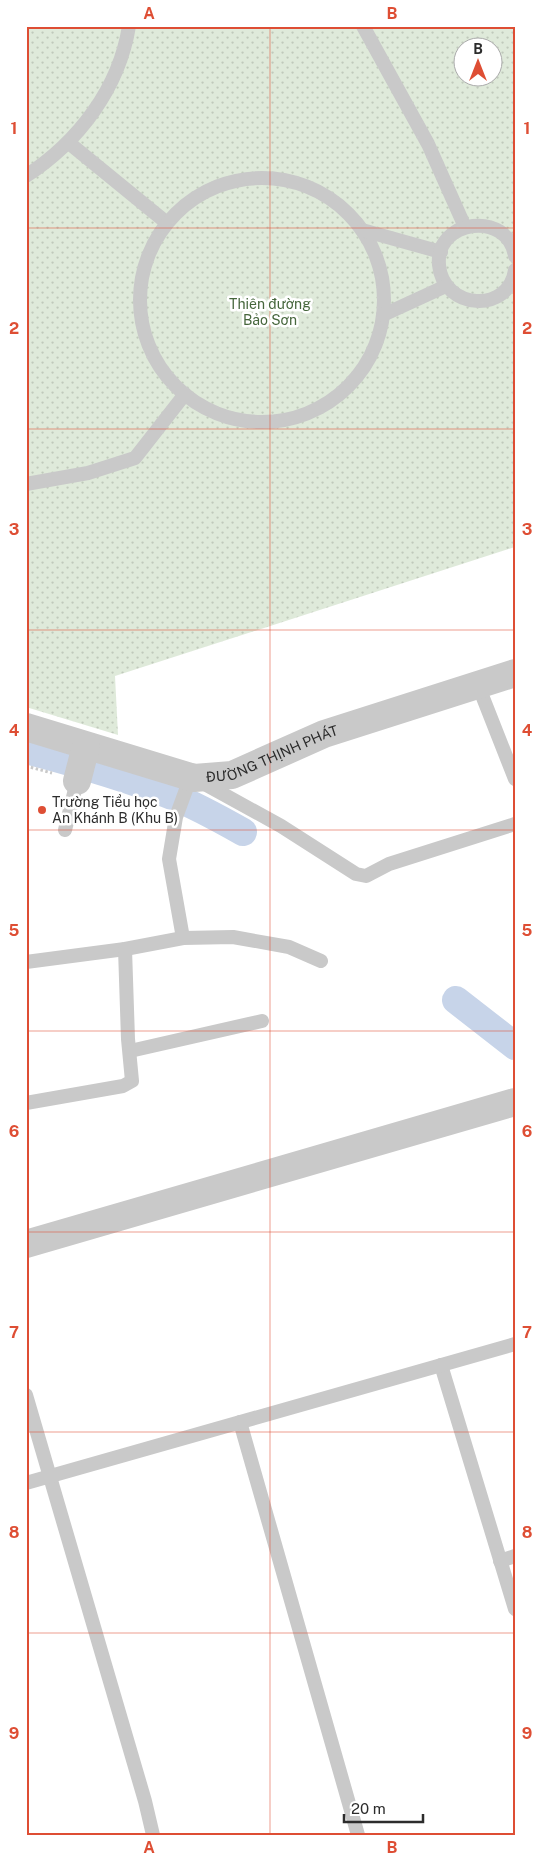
<svg xmlns="http://www.w3.org/2000/svg" width="541" height="1861" viewBox="0 0 541 1861" font-family="'Public Sans',sans-serif">
<style>
.park{fill:url(#park-dots);fill-rule:evenodd}
.lines{fill:none;stroke-linecap:round;stroke-linejoin:round}
.canal{stroke:#c7d4e9;stroke-width:28}
.path{stroke:#c9c9c9;stroke-width:3;stroke-dasharray:2.5 2.5;stroke-linecap:butt}
.service{stroke:#c9c9c9;stroke-width:14}
.minor{stroke:#c9c9c9;stroke-width:28}
.grid{fill:none;stroke:#de4e34;stroke-width:1;stroke-opacity:0.55}
.poi-dot{fill:#de4e34;stroke:#fff;stroke-width:2}
.labels{text-anchor:middle;stroke-width:5;stroke-linejoin:round;paint-order:stroke}
.park-label{font-size:14px;fill:#46663c;stroke:#fff}
.street-label{font-size:14px;fill:#2c2c2c;stroke:#fff}
.poi-label{font-size:14px;fill:#2c2c2c;stroke:#fff;text-anchor:start}
.neatline{fill:none;stroke:#de4e34;stroke-width:2}
.grid-label{font-size:16px;text-anchor:middle;font-weight:bold;fill:#de4e34}
</style>
<defs>
<pattern id="park-dots" width="8" height="8" patternUnits="userSpaceOnUse" patternTransform="scale(1.25)"><rect width="8" height="8" fill="#dfeada"/><path d="M2 2h.1M6 6h.1" fill="none" stroke="#c0c9bb" stroke-width="1.8" stroke-linecap="round"/></pattern>
</defs>
<rect width="100%" height="100%" fill="#fff"/>
<path class="park" d="M26,26H515V547L115,676L118,735L26,707ZM464,48H494V78H464Z"/>
<g class="lines">
<g class="canal">
<path d="M26,750C75,763 125,777 172,796C197,806 220,819 243,832"/>
<polyline points="456,1000 515,1046"/>
</g>
<polyline class="path" points="26,766 52,773"/>
<g class="service">
<polyline points="363,26 428,144 465,227"/>
<polyline points="69,143 167,223"/>
<path d="M26,176C78,142 119,89 129,26"/>
<circle cx="262" cy="300" r="122"/>
<polyline points="362,230 441,252"/>
<path d="M515,256C508,210 435,219 439,265C443,310 509,314 515,270"/>
<polyline points="383,315 446,286"/>
<polyline points="26,484 88,473 135,458 185,394"/>
<polyline points="478,685 515,779"/>
<polyline points="65,830 77,781"/>
<polyline points="183,938 169,859 176,817 187,787 194,778 281,826 356,874 366,876 389,864 515,824"/>
<polyline points="26,962 125,949 183,938 233,937 289,947 321,961"/>
<polyline points="130,1051 262,1021"/>
<polyline points="26,1103 123,1086 132,1081 128,1039 125,949"/>
<polyline points="441,1365 515,1609"/>
<polyline points="26,1395 145,1801 153,1835"/>
<polyline points="240,1422 358,1835"/>
<polyline points="26,1483 515,1344"/>
<polyline points="500,1561 515,1556"/>
</g>
<g class="minor">
<path id="s1" d="M26,727L194,778L232,775L324,734L515,673"/>
<polyline points="77,781 86,746"/>
<polyline points="26,1244 515,1102"/>
</g>
</g>
<path class="grid" d="M270,26V1835M26,228H515M26,429H515M26,630H515M26,830H515M26,1031H515M26,1232H515M26,1432H515M26,1633H515"/>
<circle class="poi-dot" cx="42" cy="810" r="5"/>
<g class="labels">
<g class="park-label">
<text x="270" y="309">Thiên đường<tspan x="270" dy="16">Bảo Sơn</tspan></text>
</g>
<g class="street-label">
<text dy="5" stroke="none"><textPath href="#s1" startOffset="258">ĐƯỜNG THỊNH PHÁT</textPath></text>
</g>
<g class="poi-label">
<text x="52" y="807">Trường Tiểu học<tspan x="52" dy="16">An Khánh B (Khu B)</tspan></text>
</g>
</g>
<rect width="541" height="1861" fill="none" stroke="#ffffff" stroke-width="55"/>
<g transform="translate(478 62)"><circle r="24" fill="#ffffff" stroke="#ababab"/>
<path d="M0-4L9 19L0 12L-9 19Z" fill="#de4e34"/>
<text y="-8" font-size="14" font-weight="bold" text-anchor="middle" fill="#2c2c2c">B</text>
</g>
<path d="M344 1814v8h79v-8" fill="none" stroke="#2c2c2c" stroke-width="2.5"/>
<text x="351" y="1814" font-size="15" fill="#2c2c2c" stroke="#ffffff" stroke-width="4" paint-order="stroke">20 m</text>
<rect x="28" y="28" width="486" height="1806" class="neatline"/>
<g class="grid-label">
<text x="149" y="19">A</text>
<text x="392" y="19">B</text>
<text x="14" y="134">1</text>
<text x="527" y="134">1</text>
<text x="14" y="334">2</text>
<text x="527" y="334">2</text>
<text x="14" y="535">3</text>
<text x="527" y="535">3</text>
<text x="14" y="736">4</text>
<text x="527" y="736">4</text>
<text x="14" y="936">5</text>
<text x="527" y="936">5</text>
<text x="14" y="1137">6</text>
<text x="527" y="1137">6</text>
<text x="14" y="1338">7</text>
<text x="527" y="1338">7</text>
<text x="14" y="1538">8</text>
<text x="527" y="1538">8</text>
<text x="14" y="1739">9</text>
<text x="527" y="1739">9</text>
<text x="149" y="1853">A</text>
<text x="392" y="1853">B</text>
</g>
</svg>
